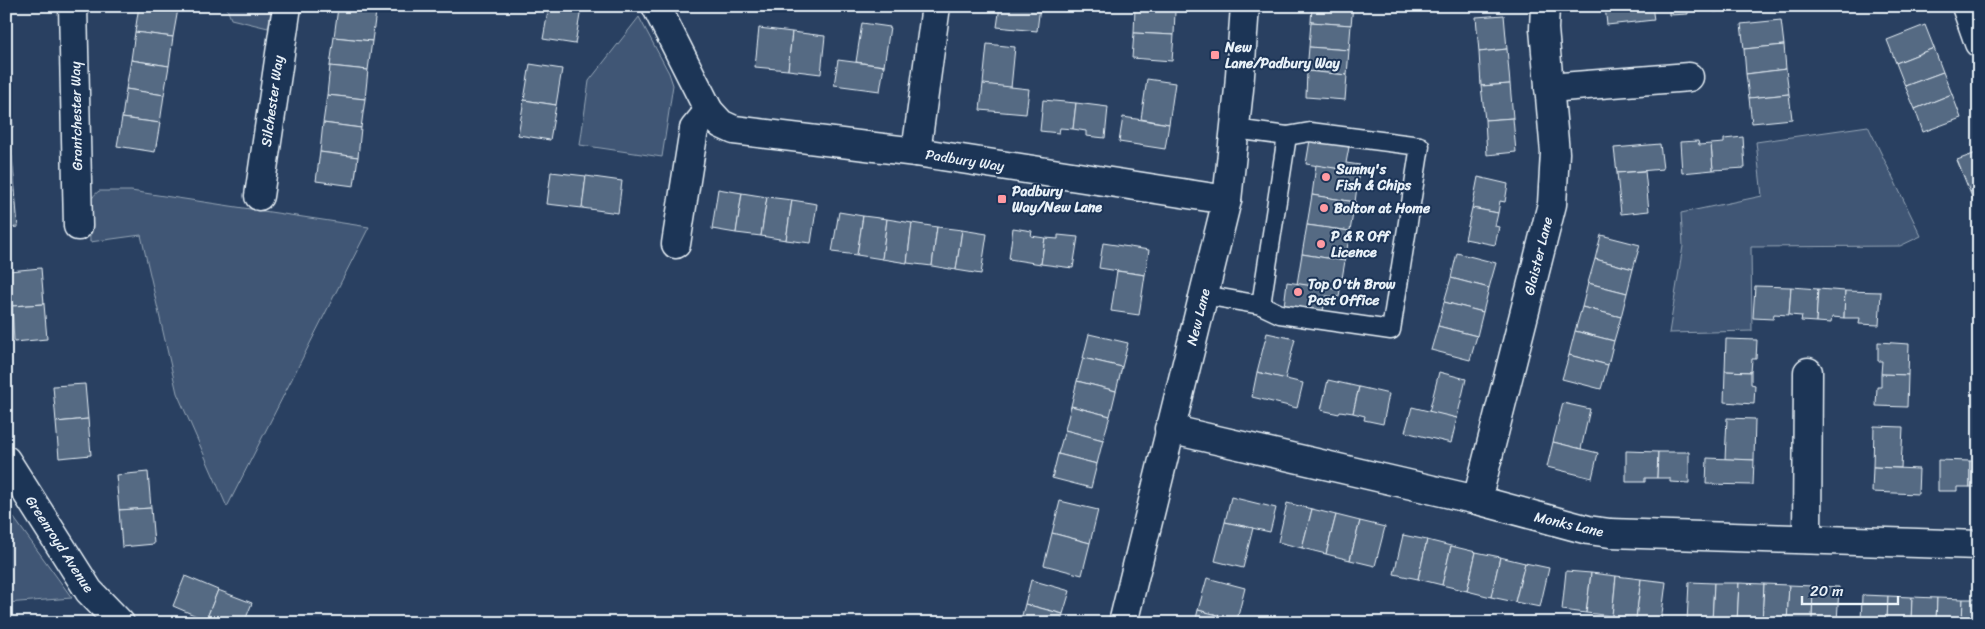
<svg xmlns="http://www.w3.org/2000/svg" width="1985" height="629" viewBox="0 0 1985 629" font-family="Sriracha,sans-serif">
<style>
.green{fill:#415774;stroke:#94a4b6}
.building{fill:#556a83;stroke:#e8f1f8}
.lines{fill:none;stroke-linecap:round;stroke-linejoin:round}
.service-casing{stroke:#e8f1f8;stroke-width:21}
.minor-casing{stroke:#e8f1f8;stroke-width:31}
.tertiary-casing{stroke:#e8f1f8;stroke-width:31}
.service{stroke:#1d3557;stroke-width:18}
.minor{stroke:#1d3557;stroke-width:28}
.tertiary{stroke:#1d3557;stroke-width:28}
.poi-dot{fill:#ff9aa2;stroke:#1d3557;stroke-width:2}
.labels{text-anchor:middle;stroke-width:4;stroke-linejoin:round;paint-order:stroke}
.poi-label{font-size:14px;font-weight:bold;fill:#e8f1f8;stroke:#1d3557;text-anchor:start}
.street-label{font-size:14px;fill:#e8f1f8;stroke:#1d3557}
</style>
<rect width="100%" height="100%" fill="#294061"/>
<filter id="ink" filterUnits="userSpaceOnUse"><feTurbulence type="fractalNoise" baseFrequency=".02" numOctaves="2"/><feDisplacementMap in="SourceGraphic" scale="10" xChannelSelector="R" yChannelSelector="G"/><feConvolveMatrix kernelMatrix="1 2 1 2 8 2 1 2 1" color-interpolation-filters="sRGB"/></filter>
<g filter="url(#ink)">
<g class="green">
<polygon points="226,6 272,6 268,28 231,19"/>
<polygon points="639,17 669,73 673,85 662,157 580,145 589,81"/>
<polygon points="1868,126 1921,236 1900,246 1751,247 1752,331 1669,333 1683,246 1681,213 1762,196 1756,142"/>
<path d="M99,191H131L369,227L227,507L177,393L141,235L90,242C90,224 83,202 99,191Z"/>
<polygon points="6,507 72,598 6,603"/>
</g>
<g class="building">
<polygon points="139,6 178,9 173,37 135,32"/>
<polygon points="549,6 581,9 575,44 543,39"/>
<polygon points="858,6 895,6 894,11"/>
<polygon points="1000,6 1040,6 1037,31 997,27"/>
<polygon points="1135,6 1176,6 1175,11 1135,8"/>
<polygon points="1312,6 1353,6 1351,25 1311,22"/>
<polygon points="1605,6 1652,6 1654,20 1607,25"/>
<polygon points="1669,6 1701,6 1701,9 1688,10 1688,14 1669,15"/>
<polygon points="1701,6 1732,6 1733,10 1714,12 1713,8 1701,9"/>
<polygon points="338,8 376,12 372,41 334,37"/>
<polygon points="1135,8 1175,11 1174,35 1134,33"/>
<polygon points="1504,15 1507,49 1479,52 1476,17"/>
<polygon points="1781,20 1784,45 1744,49 1741,24"/>
<polygon points="1311,22 1351,25 1349,50 1309,47"/>
<polygon points="862,23 890,27 884,66 856,62"/>
<polygon points="1925,25 1934,48 1896,63 1887,40"/>
<polygon points="759,28 792,32 788,70 755,67"/>
<polygon points="135,32 173,37 169,66 131,60"/>
<polygon points="792,32 825,36 821,74 788,70"/>
<polygon points="1134,33 1174,35 1172,61 1132,58"/>
<polygon points="334,37 372,41 368,70 330,66"/>
<polygon points="987,44 1015,47 1011,88 983,84"/>
<polygon points="1784,45 1786,69 1746,74 1744,49"/>
<polygon points="1309,47 1349,50 1347,75 1307,71"/>
<polygon points="1934,48 1943,72 1905,86 1896,63"/>
<polygon points="1507,49 1510,84 1481,86 1479,52"/>
<polygon points="6,56 10,91 6,92"/>
<polygon points="131,60 169,66 164,95 126,89"/>
<polygon points="838,60 884,66 880,91 834,85"/>
<polygon points="530,64 562,69 556,105 524,100"/>
<polygon points="330,66 368,70 365,99 327,95"/>
<polygon points="1786,69 1789,94 1749,98 1746,74"/>
<polygon points="1307,71 1347,75 1345,100 1306,97"/>
<polygon points="1943,72 1952,94 1915,109 1905,86"/>
<polygon points="1147,79 1175,83 1169,124 1141,119"/>
<polygon points="983,84 1029,89 1026,114 980,110"/>
<polygon points="1510,84 1513,118 1485,120 1481,86"/>
<polygon points="126,89 164,95 160,123 122,118"/>
<polygon points="10,91 13,127 6,128 6,92"/>
<polygon points="1789,94 1792,119 1752,123 1749,98"/>
<polygon points="1952,94 1961,118 1923,132 1915,109"/>
<polygon points="327,95 365,99 361,128 323,123"/>
<polygon points="524,100 556,105 550,140 518,135"/>
<polygon points="1043,100 1076,103 1073,129 1060,128 1059,133 1040,131"/>
<polygon points="1076,103 1108,107 1105,138 1086,136 1086,131 1073,129"/>
<polygon points="1123,117 1169,124 1165,149 1119,142"/>
<polygon points="122,118 160,123 155,152 117,146"/>
<polygon points="1513,118 1516,152 1487,155 1485,120"/>
<polygon points="323,123 361,128 358,157 320,152"/>
<polygon points="1743,137 1745,168 1713,170 1711,144 1724,143 1724,139"/>
<polygon points="1310,140 1349,147 1346,163 1360,165 1359,172 1306,164"/>
<polygon points="1698,141 1699,145 1711,144 1713,170 1682,173 1680,142"/>
<polygon points="1660,144 1663,169 1617,173 1614,148"/>
<polygon points="320,152 358,157 354,186 316,181"/>
<polygon points="1979,152 1979,188 1970,192 1957,160"/>
<polygon points="6,156 12,156 15,191 6,192"/>
<polygon points="1316,165 1359,172 1355,202 1312,195"/>
<polygon points="1645,171 1649,211 1621,214 1617,173"/>
<polygon points="551,172 586,176 582,208 547,204"/>
<polygon points="586,176 622,181 618,213 582,208"/>
<polygon points="1478,177 1508,184 1505,202 1500,201 1498,213 1472,208"/>
<polygon points="1979,188 1979,214 1970,192"/>
<polygon points="718,189 742,193 736,233 712,229"/>
<polygon points="15,191 18,227 6,228 6,192"/>
<polygon points="742,193 767,197 761,236 736,233"/>
<polygon points="1312,195 1355,202 1350,231 1307,225"/>
<polygon points="767,197 792,200 786,240 761,236"/>
<polygon points="792,200 817,204 811,243 786,240"/>
<polygon points="1472,208 1498,213 1495,226 1499,227 1495,245 1465,239"/>
<polygon points="839,212 863,216 857,255 832,252"/>
<polygon points="863,216 887,219 882,259 857,255"/>
<polygon points="887,219 912,223 907,263 882,259"/>
<polygon points="912,223 937,227 932,266 907,263"/>
<polygon points="1307,225 1350,231 1345,261 1302,254"/>
<polygon points="937,227 962,230 956,270 932,266"/>
<polygon points="1013,228 1032,231 1031,236 1045,238 1041,264 1009,259"/>
<polygon points="962,230 987,234 981,274 956,270"/>
<polygon points="1058,235 1078,237 1073,268 1041,264 1045,238 1058,239"/>
<polygon points="1601,235 1640,245 1633,269 1595,259"/>
<polygon points="1103,243 1149,250 1145,275 1099,268"/>
<polygon points="1457,253 1496,263 1489,288 1451,278"/>
<polygon points="1302,254 1345,261 1340,290 1297,284"/>
<polygon points="1595,259 1633,269 1627,293 1588,283"/>
<polygon points="41,268 44,304 12,306 9,271"/>
<polygon points="1117,271 1145,275 1139,315 1111,311"/>
<polygon points="1451,278 1489,288 1483,312 1444,302"/>
<polygon points="1287,282 1340,290 1339,297 1326,296 1323,311 1284,306"/>
<polygon points="1588,283 1627,293 1621,317 1582,307"/>
<polygon points="1755,286 1791,287 1789,315 1774,314 1773,319 1753,318"/>
<polygon points="1791,287 1818,289 1816,322 1801,321 1802,316 1789,315"/>
<polygon points="1818,289 1845,291 1844,318 1832,317 1831,323 1816,322"/>
<polygon points="1845,291 1881,292 1879,325 1859,324 1860,318 1844,318"/>
<polygon points="1444,302 1483,312 1477,336 1438,326"/>
<polygon points="44,304 47,339 14,342 12,306"/>
<polygon points="1582,307 1621,317 1614,341 1575,331"/>
<polygon points="1438,326 1477,336 1470,360 1431,350"/>
<polygon points="1575,331 1614,341 1608,365 1569,355"/>
<polygon points="1267,333 1295,339 1285,379 1257,372"/>
<polygon points="1089,334 1128,343 1122,367 1083,358"/>
<polygon points="1726,339 1757,340 1756,359 1752,359 1751,372 1725,371"/>
<polygon points="1878,342 1909,344 1908,375 1881,374 1882,361 1878,361"/>
<polygon points="1569,355 1608,365 1601,389 1562,379"/>
<polygon points="1083,358 1122,367 1116,391 1077,381"/>
<polygon points="1725,371 1751,372 1751,384 1755,385 1754,404 1724,402"/>
<polygon points="1257,372 1303,383 1297,408 1252,397"/>
<polygon points="1439,372 1466,379 1457,418 1429,412"/>
<polygon points="1881,374 1908,375 1907,407 1876,406 1877,387 1881,387"/>
<polygon points="1328,380 1359,387 1353,413 1340,411 1339,414 1321,410"/>
<polygon points="1077,381 1116,391 1110,416 1071,406"/>
<polygon points="85,384 88,419 56,422 53,386"/>
<polygon points="1359,387 1389,394 1383,424 1364,420 1365,416 1353,413"/>
<polygon points="1563,403 1590,409 1581,449 1553,442"/>
<polygon points="1071,406 1110,416 1103,440 1065,430"/>
<polygon points="1412,407 1457,418 1451,443 1405,432"/>
<polygon points="1727,418 1755,419 1754,460 1725,459"/>
<polygon points="88,419 91,455 59,458 56,422"/>
<polygon points="1874,426 1903,427 1901,468 1873,467"/>
<polygon points="1065,430 1103,440 1097,464 1058,454"/>
<polygon points="1553,442 1598,453 1592,478 1547,467"/>
<polygon points="1626,451 1658,452 1657,478 1645,478 1645,482 1626,482"/>
<polygon points="1658,452 1689,452 1689,483 1670,482 1670,478 1657,478"/>
<polygon points="1058,454 1097,464 1091,488 1052,478"/>
<polygon points="1707,458 1754,460 1753,485 1706,484"/>
<polygon points="1938,460 1970,461 1970,487 1957,487 1957,491 1938,491"/>
<rect x="1970" y="461" width="9" height="26"/>
<polygon points="1873,467 1919,469 1918,494 1872,492"/>
<polygon points="148,472 151,508 119,510 116,475"/>
<polygon points="1231,497 1276,508 1270,532 1225,522"/>
<polygon points="1060,501 1098,510 1090,543 1052,533"/>
<polygon points="1287,503 1312,509 1302,548 1278,542"/>
<polygon points="151,508 154,544 122,547 119,510"/>
<polygon points="1312,509 1336,515 1326,554 1302,548"/>
<polygon points="1336,515 1360,521 1350,560 1326,554"/>
<polygon points="1360,521 1385,527 1375,566 1350,560"/>
<polygon points="1225,522 1253,528 1243,568 1215,561"/>
<polygon points="1052,533 1090,543 1082,575 1044,565"/>
<polygon points="1403,535 1427,540 1418,579 1394,574"/>
<polygon points="1427,540 1451,546 1442,585 1418,579"/>
<polygon points="1451,546 1476,552 1467,591 1442,585"/>
<polygon points="1476,552 1500,557 1491,597 1467,591"/>
<polygon points="1500,557 1525,563 1515,602 1491,597"/>
<polygon points="1525,563 1549,568 1540,607 1515,602"/>
<polygon points="1566,571 1591,573 1586,613 1562,610"/>
<polygon points="1591,573 1616,576 1612,616 1586,613"/>
<polygon points="185,576 218,590 206,620 173,606"/>
<polygon points="1616,576 1641,579 1636,619 1612,616"/>
<polygon points="1207,578 1245,588 1237,620 1198,610"/>
<polygon points="1641,579 1666,582 1661,622 1636,619"/>
<polygon points="1031,580 1070,591 1063,614 1025,604"/>
<polygon points="1689,582 1714,583 1712,622 1687,622"/>
<polygon points="1714,583 1739,583 1737,623 1712,622"/>
<polygon points="1739,583 1764,584 1762,623 1737,623"/>
<polygon points="1764,584 1789,585 1787,623 1762,623"/>
<polygon points="1789,585 1813,586 1812,623 1787,623"/>
<polygon points="1813,586 1839,587 1837,623 1812,623"/>
<polygon points="218,590 252,603 244,623 213,623 206,620"/>
<polygon points="1862,595 1888,596 1887,623 1861,623"/>
<polygon points="1888,596 1912,597 1911,623 1887,623"/>
<polygon points="1912,597 1937,598 1936,623 1911,623"/>
<polygon points="1937,598 1963,599 1962,623 1936,623"/>
<polygon points="1963,599 1979,599 1979,623 1962,623"/>
<polygon points="1025,604 1063,614 1061,623 1020,623"/>
<polygon points="1198,610 1237,620 1236,623 1195,623"/>
</g>
<g class="lines">
<g class="service-casing">
<g id="service">
<polyline points="1204,295 1261,305 1287,136 1235,129"/>
<polyline points="1261,305 1280,314 1391,330 1420,146 1310,132 1287,136"/>
</g>
</g>
<g class="minor-casing">
<g id="minor">
<polyline points="73,6 78,226"/>
<polyline points="656,6 709,111 721,124 734,130 916,152 1227,200"/>
<polyline points="1966,6 1979,43"/>
<polyline points="1549,88 1689,77"/>
<polyline points="916,152 936,6"/>
<polyline points="259,196 287,6"/>
<polyline points="676,244 694,129 709,111"/>
<polyline points="1169,429 1477,500 1588,530 1610,533 1979,545"/>
<polyline points="6,460 89,591 120,623"/>
<polyline points="1477,500 1552,204 1555,153 1544,29 1545,6"/>
<polyline points="1807,539 1808,372"/>
</g>
</g>
<g class="tertiary-casing">
<polyline id="tertiary" points="1123,623 1227,200 1239,89 1245,6"/>
</g>
<use href="#service" class="service"/>
<use href="#minor" class="minor"/>
<use href="#tertiary" class="tertiary"/>
</g>
</g>
<g class="poi-dot">
<rect x="1210" y="50" width="10" height="10" rx="2.5"/>
<circle cx="1326" cy="177" r="5"/>
<rect x="997" y="194" width="10" height="10" rx="2.5"/>
<circle cx="1324" cy="208" r="5"/>
<circle cx="1321" cy="244" r="5"/>
<circle cx="1298" cy="292" r="5"/>
</g>
<g class="labels">
<g class="poi-label">
<text x="1225" y="52">New<tspan x="1225" dy="16">Lane/Padbury Way</tspan></text>
<text x="1336" y="174">Sunny's<tspan x="1336" dy="16">Fish &amp; Chips</tspan></text>
<text x="1012" y="196">Padbury<tspan x="1012" dy="16">Way/New Lane</tspan></text>
<text x="1334" y="213">Bolton at Home</text>
<text x="1331" y="241">P &amp; R Off<tspan x="1331" dy="16">Licence</tspan></text>
<text x="1308" y="289">Top O'th Brow<tspan x="1308" dy="16">Post Office</tspan></text>
</g>
<g class="street-label">
<text transform="translate(272 101) rotate(-82)" y="5">Silchester Way</text>
<text transform="translate(76 116) rotate(-91)" y="5">Grantchester Way</text>
<text transform="translate(965 160) rotate(9)" y="5">Padbury Way</text>
<text transform="translate(1538 256) rotate(-76)" y="5">Glaister Lane</text>
<text transform="translate(1198 317) rotate(-76)" y="5">New Lane</text>
<text transform="translate(1569 524) rotate(13)" y="5">Monks Lane</text>
<text transform="translate(60 544) rotate(57)" y="5">Greenroyd Avenue</text>
</g>
</g>
<rect width="1985" height="629" fill="none" stroke="#1d3557" stroke-width="25"/>
<rect x="12" y="12" width="1960" height="604" fill="none" stroke="#e8f1f8" stroke-width="2" filter="url(#ink)"/>
<path d="M1802 596v8h96v-8" fill="none" stroke="#e8f1f8" stroke-width="2.5"/>
<text x="1810" y="596" font-size="15" fill="#e8f1f8" stroke="#1d3557" stroke-width="4" paint-order="stroke">20 m</text>
</svg>
